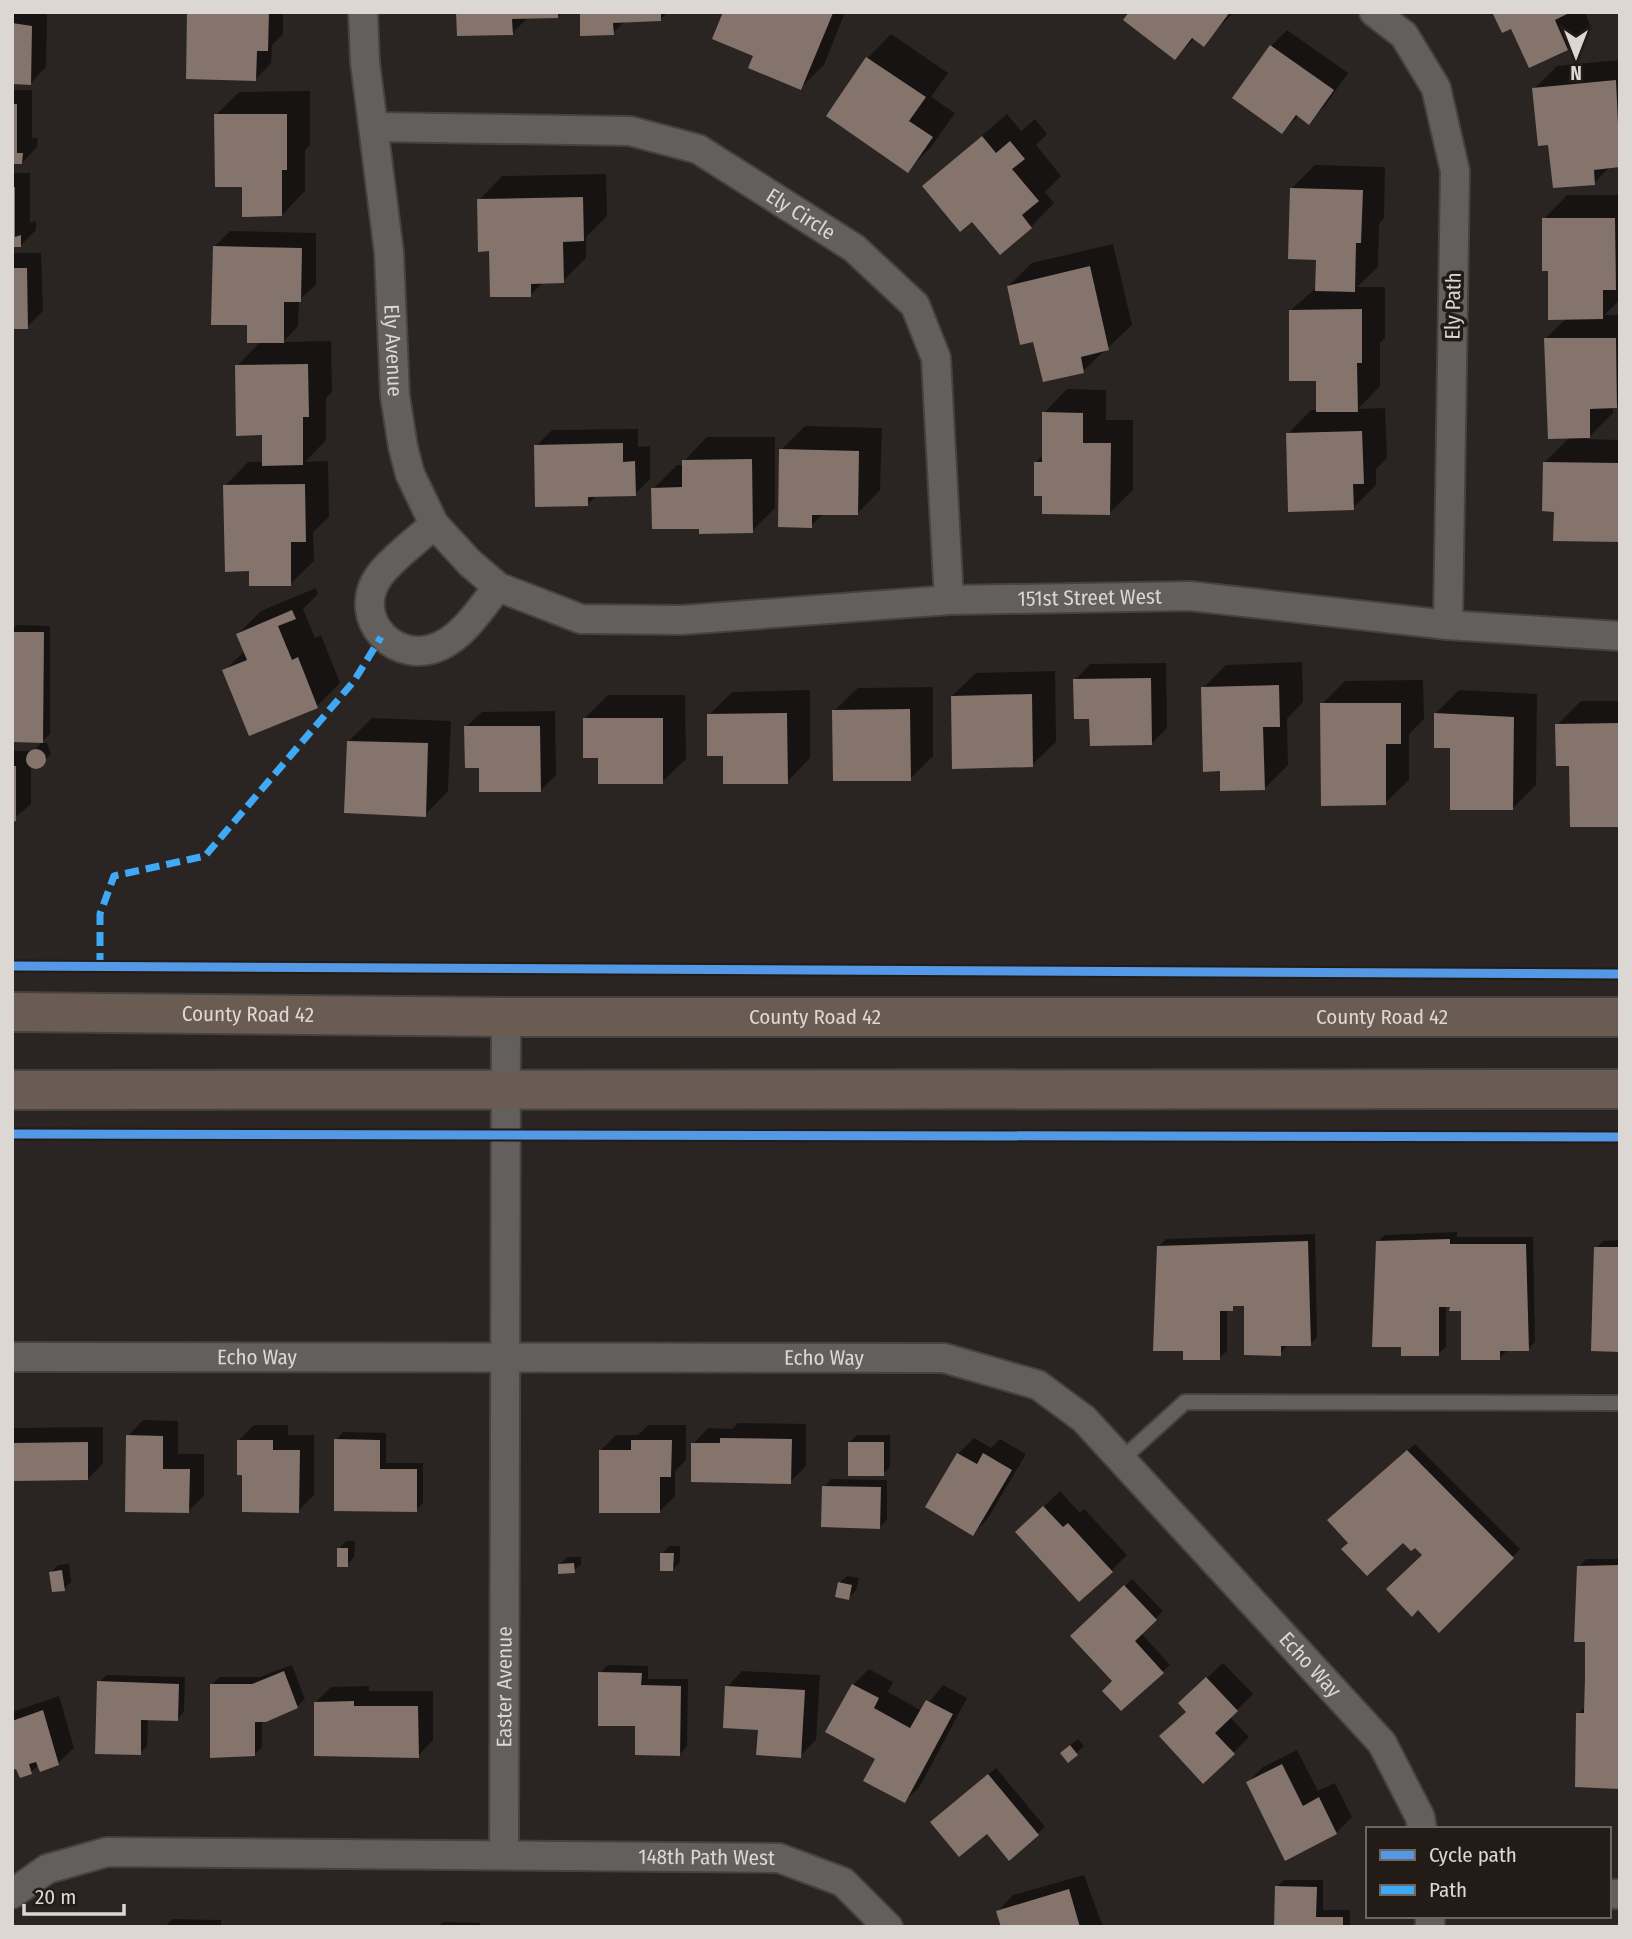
<svg xmlns="http://www.w3.org/2000/svg" width="1632" height="1939" viewBox="0 0 1632 1939" font-family="'Fira Sans Condensed',sans-serif">
<style>
.shadow{fill:#0007}
.building{fill:#84746b}
.lines{fill:none;stroke-linecap:round;stroke-linejoin:round}
.service-casing{stroke:#464240;stroke-width:18}
.minor-casing{stroke:#464240;stroke-width:32}
.trunk-casing{stroke:#464240;stroke-width:42}
.service{stroke:#625f5d;stroke-width:14}
.minor{stroke:#625f5d;stroke-width:28}
.trunk{stroke:#6a5c52;stroke-width:38}
.quiet{stroke:#3fa9f5;stroke-width:7;stroke-dasharray:14 7;stroke-linecap:butt}
.cycleway-casing{stroke:#231b16;stroke-width:13}
.cycleway{stroke:#5399e6;stroke-width:9}
.labels{text-anchor:middle;stroke-width:7;stroke-linejoin:round;paint-order:stroke}
.street-label{font-size:21px;fill:#ddd7d4;stroke:#231b16}
</style>
<rect width="100%" height="100%" fill="#2a2522"/>
<g class="shadow">
<polygon points="12,12 47,12 46,67 31,83 12,83"/>
<polygon points="189,12 283,12 283,34 272,45 271,63 256,79"/>
<polygon points="458,12 561,12 558,16 529,17 512,33"/>
<polygon points="581,12 668,12 660,20 626,20 613,33"/>
<polygon points="725,12 845,12 824,65 800,88 755,55"/>
<polygon points="1131,12 1234,12 1203,44 1195,38 1175,58"/>
<polygon points="1494,12 1585,12 1590,25 1567,49 1512,26"/>
<polygon points="1287,30 1348,73 1324,107 1309,122 1299,115 1282,132 1234,98 1271,46"/>
<polygon points="891,34 948,73 931,97 955,113 931,147 908,170 828,116 868,58"/>
<polygon points="1620,60 1620,165 1611,166 1594,183 1550,143 1534,89 1557,66"/>
<polygon points="12,90 32,90 32,138 38,138 37,147 22,163 12,163"/>
<polygon points="310,91 310,145 305,150 305,191 282,215 244,185 216,115 239,92"/>
<polygon points="1007,114 1021,131 1035,119 1047,134 1036,145 1061,176 1045,192 1054,203 1031,227 972,220 924,186"/>
<polygon points="1315,165 1385,167 1384,218 1379,224 1378,267 1357,287 1385,287 1385,338 1380,343 1380,386 1358,409 1385,408 1387,458 1376,469 1376,485 1353,508 1288,434 1311,410 1318,410 1317,379 1290,311 1317,287 1318,258 1291,189"/>
<polygon points="12,173 30,173 30,223 36,221 36,230 20,246 12,246"/>
<polygon points="606,174 607,216 586,237 586,258 563,281 544,282 530,295 490,249 479,200 502,176"/>
<polygon points="1567,195 1620,195 1620,300 1604,315 1620,315 1620,403 1613,407 1613,413 1587,439 1620,440 1620,540 1556,510 1545,462 1570,437 1545,339 1567,318 1550,270 1544,219"/>
<polygon points="230,231 316,233 316,285 299,300 298,326 283,342 331,341 332,392 326,398 326,440 305,462 328,461 329,517 313,532 314,561 290,584 250,570 225,486 248,462 264,462 264,433 237,366 261,341 248,324 214,247"/>
<polygon points="1113,244 1132,325 1083,371 1034,340 1008,286 1032,263"/>
<polygon points="12,253 41,253 43,311 27,327 12,327"/>
<polygon points="1067,389 1106,390 1106,420 1133,420 1133,490 1109,513 1044,494 1036,462 1044,454 1044,413"/>
<polygon points="805,426 882,428 880,490 857,514 824,513 811,526 781,450"/>
<polygon points="638,429 638,447 650,446 650,479 635,494 597,495 588,504 536,446 552,430"/>
<polygon points="707,437 775,437 775,508 752,531 701,527 653,489 677,465 684,465 684,461"/>
<polygon points="316,588 318,594 303,609 315,638 321,635 340,683 317,706 224,671 245,651 238,634 261,611"/>
<polygon points="17,625 50,626 50,734 42,741 12,741 12,630"/>
<polygon points="1302,662 1303,702 1287,719 1288,765 1265,788 1221,770 1203,688 1226,665"/>
<polygon points="1166,663 1167,728 1152,743 1091,717 1075,680 1090,664"/>
<polygon points="1055,671 1056,742 1032,765 952,696 976,673"/>
<polygon points="1423,680 1424,719 1409,734 1409,780 1385,803 1322,704 1345,681"/>
<polygon points="933,687 933,756 910,779 834,711 858,688"/>
<polygon points="810,690 810,758 787,782 725,754 709,715 732,692"/>
<polygon points="1459,690 1537,694 1536,785 1512,809 1452,747 1436,713"/>
<polygon points="608,695 685,695 686,759 662,782 600,757 584,719"/>
<polygon points="1581,701 1620,701 1620,825 1571,764 1557,725"/>
<polygon points="555,711 556,775 540,791 481,766 466,727 482,712"/>
<polygon points="372,718 451,721 448,791 425,815 349,741"/>
<polygon points="41,743 47,743 51,754 39,767 31,768 31,804 12,820 12,751 33,751"/>
<polygon points="1457,1232 1457,1237 1533,1237 1535,1342 1528,1349 1507,1351 1499,1358 1463,1309 1446,1305 1446,1347 1438,1354 1377,1242 1385,1235"/>
<polygon points="1315,1234 1317,1337 1310,1344 1288,1344 1280,1354 1246,1304 1237,1304 1227,1309 1227,1351 1219,1358 1185,1349 1159,1246 1166,1239"/>
<polygon points="1620,1240 1620,1350 1596,1248 1603,1241"/>
<polygon points="143,1420 178,1421 178,1454 204,1454 204,1496 188,1511 128,1436"/>
<polygon points="738,1423 806,1424 806,1466 790,1482 693,1444 708,1428 732,1429"/>
<polygon points="254,1425 288,1425 288,1435 314,1435 314,1495 298,1511 244,1474 239,1440"/>
<polygon points="648,1425 686,1425 686,1460 675,1471 675,1496 660,1511 601,1450 616,1435 638,1435"/>
<polygon points="103,1427 103,1463 88,1479 12,1479 12,1428"/>
<polygon points="343,1432 386,1433 386,1463 423,1463 423,1503 416,1510 336,1440"/>
<polygon points="857,1435 890,1435 890,1467 883,1474 849,1443"/>
<polygon points="974,1438 991,1448 1000,1439 1026,1454 988,1518 973,1534 958,1454"/>
<polygon points="1415,1444 1520,1549 1439,1631 1424,1555 1415,1545 1403,1540 1350,1543 1336,1513"/>
<polygon points="831,1479 887,1480 887,1520 879,1527 824,1487"/>
<polygon points="1060,1491 1080,1513 1084,1509 1127,1555 1111,1571 1033,1517"/>
<polygon points="346,1541 355,1541 354,1557 347,1565 339,1549"/>
<polygon points="669,1546 680,1546 680,1562 673,1569 662,1554"/>
<polygon points="567,1557 581,1557 581,1564 574,1571 560,1565"/>
<polygon points="1586,1559 1620,1559 1620,1788 1578,1714 1586,1706 1586,1640 1579,1567"/>
<polygon points="69,1564 71,1582 64,1589 51,1573 58,1565"/>
<polygon points="847,1576 859,1578 856,1590 849,1598 839,1583"/>
<polygon points="1132,1579 1163,1611 1141,1633 1170,1665 1121,1709 1115,1681 1072,1636"/>
<polygon points="1223,1663 1253,1694 1230,1717 1249,1737 1233,1753 1187,1711 1196,1688"/>
<polygon points="292,1665 305,1699 297,1706 262,1720 262,1747 255,1754 212,1685 219,1677 260,1677"/>
<polygon points="608,1665 648,1666 648,1679 688,1679 687,1746 680,1754 637,1725 600,1673"/>
<polygon points="869,1669 893,1682 888,1692 922,1711 943,1685 967,1698 920,1786 905,1801 877,1758 853,1685"/>
<polygon points="742,1671 820,1675 816,1740 800,1756 727,1687"/>
<polygon points="107,1675 185,1677 184,1712 177,1719 148,1719 147,1746 140,1753 99,1682"/>
<polygon points="369,1686 369,1691 433,1691 433,1740 418,1756 316,1702 331,1687"/>
<polygon points="59,1696 74,1748 58,1763 39,1765 31,1772 17,1766 12,1768 12,1712"/>
<polygon points="1078,1739 1084,1746 1068,1761 1069,1746"/>
<polygon points="1297,1750 1318,1791 1335,1783 1352,1817 1336,1833 1248,1782 1263,1767"/>
<polygon points="996,1768 1045,1827 1009,1858 987,1832 939,1815"/>
<polygon points="1084,1875 1103,1927 1003,1927 998,1911 1013,1895"/>
<polygon points="1284,1880 1323,1880 1323,1910 1350,1910 1350,1927 1276,1927 1277,1887"/>
<polygon points="172,1919 221,1920 221,1927 165,1927"/>
<polygon points="443,1922 480,1923 480,1927 438,1927"/>
<polygon points="282,1925 325,1926 325,1927 281,1927"/>
</g>
<g class="building">
<polygon points="187,12 269,12 268,51 257,51 256,81 186,79"/>
<polygon points="456,12 558,12 558,18 512,19 513,35 457,36"/>
<polygon points="580,12 661,12 661,21 613,23 614,35 580,36"/>
<polygon points="723,12 833,13 801,90 748,68 753,56 712,39"/>
<polygon points="1129,12 1230,12 1204,47 1192,38 1175,60 1123,20"/>
<polygon points="1492,12 1571,12 1555,20 1568,50 1529,68 1511,29 1502,33"/>
<polygon points="12,23 32,26 31,85 12,84"/>
<polygon points="1270,45 1334,90 1309,125 1296,115 1282,134 1232,98"/>
<polygon points="866,57 926,97 909,121 933,137 908,173 826,116"/>
<polygon points="1616,80 1620,167 1594,170 1595,185 1553,188 1548,145 1538,146 1532,88"/>
<polygon points="12,104 17,104 17,153 23,153 22,164 12,164"/>
<polygon points="214,114 287,114 287,170 282,170 282,216 242,217 242,187 215,187"/>
<polygon points="982,136 996,153 1010,141 1025,159 1012,169 1039,201 1022,215 1032,228 1000,255 972,222 960,232 922,186"/>
<polygon points="12,187 15,187 15,237 21,235 21,247 12,247"/>
<polygon points="1290,188 1363,190 1361,243 1356,243 1355,292 1315,291 1316,260 1288,259"/>
<polygon points="583,197 584,241 563,242 564,283 531,284 531,297 490,297 489,251 478,252 477,199"/>
<polygon points="1542,218 1615,218 1616,290 1603,290 1603,319 1548,320 1548,271 1542,271"/>
<polygon points="213,246 302,248 301,302 284,302 284,343 247,343 247,325 211,325"/>
<polygon points="1090,266 1109,350 1081,357 1084,373 1043,382 1033,342 1020,345 1007,286"/>
<polygon points="12,268 27,268 28,329 12,329"/>
<polygon points="1362,309 1362,363 1357,363 1358,412 1316,412 1316,381 1289,381 1289,310"/>
<polygon points="1544,338 1616,338 1617,408 1590,409 1590,438 1548,439"/>
<polygon points="308,364 309,417 303,417 303,465 262,466 262,435 236,436 235,365"/>
<polygon points="1042,412 1083,413 1083,443 1111,443 1110,515 1042,514 1042,496 1034,496 1034,462 1042,462"/>
<polygon points="1362,431 1364,484 1353,484 1354,510 1288,512 1286,433"/>
<polygon points="623,443 623,462 635,461 636,496 588,497 588,506 535,507 534,445"/>
<polygon points="779,449 859,451 858,515 812,515 812,528 778,527"/>
<polygon points="752,459 753,533 699,534 699,529 652,529 651,488 682,487 682,460"/>
<polygon points="1543,462 1620,463 1620,542 1553,541 1554,512 1542,511"/>
<polygon points="305,484 306,542 291,542 291,586 249,586 249,571 225,572 223,485"/>
<polygon points="292,610 296,619 278,626 292,660 298,657 318,708 249,736 222,670 247,660 236,634"/>
<polygon points="12,632 44,632 43,743 12,742"/>
<polygon points="1151,678 1152,745 1090,746 1089,719 1074,719 1073,679"/>
<polygon points="1279,685 1280,727 1263,727 1265,790 1220,791 1220,771 1203,772 1201,687"/>
<polygon points="1032,694 1033,767 952,769 951,696"/>
<polygon points="1320,703 1401,703 1401,744 1386,744 1386,805 1321,806"/>
<polygon points="910,709 911,781 833,781 832,710"/>
<polygon points="787,713 788,784 723,784 723,756 707,756 707,714"/>
<polygon points="1434,713 1514,717 1513,810 1450,810 1450,748 1434,748"/>
<polygon points="583,718 663,718 663,784 598,784 598,758 583,758"/>
<polygon points="1620,723 1620,827 1570,827 1569,766 1556,766 1555,724"/>
<polygon points="464,726 540,726 541,792 479,792 479,768 465,768"/>
<polygon points="347,741 428,743 426,817 344,813"/>
<circle cx="36" cy="759" r="10"/>
<polygon points="12,766 16,766 16,821 12,822"/>
<polygon points="1450,1239 1450,1244 1526,1244 1529,1351 1500,1351 1500,1360 1461,1360 1461,1311 1449,1311 1450,1307 1439,1307 1439,1356 1401,1356 1401,1347 1372,1347 1376,1241"/>
<polygon points="1308,1241 1311,1346 1281,1346 1281,1356 1244,1355 1244,1306 1233,1306 1233,1311 1220,1311 1220,1360 1183,1360 1183,1351 1153,1351 1157,1246"/>
<polygon points="1594,1247 1620,1247 1620,1352 1591,1351"/>
<polygon points="126,1435 163,1436 163,1469 190,1469 189,1513 125,1512"/>
<polygon points="720,1438 792,1439 791,1484 691,1482 691,1443 720,1443"/>
<polygon points="334,1439 380,1440 380,1469 417,1469 417,1512 334,1511"/>
<polygon points="237,1440 273,1440 273,1450 300,1450 299,1513 242,1512 242,1475 237,1475"/>
<polygon points="631,1440 672,1440 671,1477 660,1477 660,1513 599,1513 599,1450 631,1450"/>
<polygon points="88,1442 88,1480 12,1481 12,1443"/>
<rect x="848" y="1442" width="36" height="34"/>
<polygon points="1407,1450 1514,1558 1439,1633 1418,1610 1412,1617 1386,1589 1422,1555 1415,1548 1411,1551 1403,1543 1367,1576 1341,1549 1348,1543 1327,1520"/>
<polygon points="957,1453 977,1464 983,1453 1012,1470 973,1536 925,1507"/>
<polygon points="822,1486 881,1487 880,1529 821,1527"/>
<polygon points="1043,1506 1063,1527 1068,1523 1113,1572 1079,1602 1015,1532"/>
<rect x="337" y="1548" width="11" height="19"/>
<polygon points="660,1553 674,1553 673,1571 660,1571"/>
<polygon points="574,1563 575,1573 558,1574 558,1564"/>
<polygon points="1620,1565 1620,1789 1575,1787 1576,1713 1584,1713 1585,1677 1585,1642 1574,1642 1577,1566"/>
<polygon points="62,1570 65,1591 52,1592 49,1572"/>
<polygon points="838,1582 852,1585 849,1600 835,1597"/>
<polygon points="1124,1585 1157,1620 1135,1641 1164,1673 1121,1711 1102,1691 1112,1681 1070,1636"/>
<polygon points="284,1671 298,1708 266,1722 255,1722 255,1756 210,1758 210,1684 252,1684"/>
<polygon points="598,1672 642,1673 641,1685 681,1686 680,1756 635,1755 635,1726 598,1726"/>
<polygon points="1206,1677 1238,1711 1215,1733 1235,1754 1203,1784 1159,1736 1186,1712 1178,1703"/>
<polygon points="97,1681 179,1684 178,1721 141,1720 141,1755 95,1754"/>
<polygon points="852,1684 879,1698 874,1708 910,1728 926,1700 953,1714 905,1803 863,1781 875,1759 825,1732"/>
<polygon points="725,1686 805,1690 801,1758 756,1755 758,1730 723,1728"/>
<polygon points="354,1701 354,1706 418,1706 419,1758 314,1756 314,1702"/>
<polygon points="43,1710 59,1765 40,1772 36,1762 29,1764 32,1774 20,1778 16,1769 12,1770 12,1721"/>
<polygon points="1070,1745 1078,1755 1068,1763 1060,1753"/>
<polygon points="1282,1764 1303,1806 1319,1797 1337,1834 1285,1861 1246,1782"/>
<polygon points="988,1774 1039,1835 1009,1861 987,1834 959,1857 930,1822"/>
<polygon points="1275,1886 1317,1887 1316,1917 1343,1917 1343,1927 1274,1927"/>
<polygon points="1069,1889 1080,1927 1001,1927 996,1911"/>
</g>
<g class="lines">
<g class="service-casing">
<polyline id="service" points="1121,1460 1185,1402 1620,1403"/>
</g>
<g class="minor-casing">
<g id="minor">
<path id="s1" d="M363,12L365,62L389,253L395,396L403,447L410,474L434,524L470,563L498,587L581,619L682,620L949,600L1190,596L1448,625L1620,636"/>
<polyline points="1374,12 1404,35 1436,88 1455,171 1448,625"/>
<path id="s2" d="M374,127L630,131L698,149L854,248L915,305L936,358L949,600"/>
<path d="M434,524C417,541 393,557 379,576C349,619 397,668 442,645C465,634 482,606 498,587"/>
<path id="s3" d="M12,1357L944,1358L1038,1385L1084,1419L1382,1743L1420,1817L1422,1829"/>
<path id="s4" d="M504,1853L506,1017"/>
<path id="s5" d="M12,1894L47,1869L107,1852L779,1858L843,1882L888,1927"/>
<polyline points="1609,1894 1620,1894"/>
<polyline points="1430,1927 1430,1916"/>
</g>
</g>
<g class="trunk-casing">
<g id="trunk">
<path id="s6" d="M12,1012L506,1017H1620"/>
<polyline points="12,1090 1620,1089"/>
</g>
</g>
<use href="#service" class="service"/>
<use href="#minor" class="minor"/>
<use href="#trunk" class="trunk"/>
<polyline class="quiet" points="100,967 100,914 114,876 205,856 354,681 381,637"/>
<g class="cycleway-casing">
<g id="cycleway">
<polyline points="12,966 1620,974"/>
<polyline points="12,1134 1620,1137"/>
</g>
</g>
<use href="#cycleway" class="cycleway"/>
</g>
<g class="labels">
<g class="street-label">
<text dy="7" stroke="none"><textPath href="#s2" startOffset="448">Ely Circle</textPath></text>
<text transform="translate(1453 306) rotate(-89)" y="7">Ely Path</text>
<text dy="7" stroke="none"><textPath href="#s1" startOffset="340">Ely Avenue</textPath></text>
<text dy="7" stroke="none"><textPath href="#s1" startOffset="1209">151st Street West</textPath></text>
<text dy="7" stroke="none"><textPath href="#s6" startOffset="236">County Road 42</textPath></text>
<text dy="7" stroke="none"><textPath href="#s6" startOffset="803">County Road 42</textPath></text>
<text dy="7" stroke="none"><textPath href="#s6" startOffset="1370">County Road 42</textPath></text>
<text dy="7" stroke="none"><textPath href="#s3" startOffset="245">Echo Way</textPath></text>
<text dy="7" stroke="none"><textPath href="#s3" startOffset="812">Echo Way</textPath></text>
<text dy="7" stroke="none"><textPath href="#s3" startOffset="1421">Echo Way</textPath></text>
<text dy="7" stroke="none"><textPath href="#s4" startOffset="166">Easter Avenue</textPath></text>
<text dy="7" stroke="none"><textPath href="#s5" startOffset="705">148th Path West</textPath></text>
</g>
</g>
<rect width="1632" height="1939" fill="none" stroke="#ddd7d4" stroke-width="28"/>
<rect x="1366" y="1827" width="245" height="91" fill="#231b16" stroke="#6d6662" stroke-width="2"/>
<rect x="1380" y="1850" width="35" height="10" fill="#5399e6" stroke="#6d6662" stroke-width="2"/>
<text x="1429" y="1862" font-size="21" fill="#ddd7d4">Cycle path</text>
<rect x="1380" y="1885" width="35" height="10" fill="#3fa9f5" stroke="#6d6662" stroke-width="2"/>
<text x="1429" y="1897" font-size="21" fill="#ddd7d4">Path</text>
<g transform="translate(1576 56) rotate(180)" stroke="#231b16" stroke-width="5" paint-order="stroke">
<path d="M0-5L12 26L0 18L-12 26Z" fill="#ddd7d4"/>
<text y="-10" font-size="19" font-weight="bold" text-anchor="middle" fill="#ddd7d4">N</text>
</g>
<path d="M24 1904v10h100v-10" fill="none" stroke="#ddd7d4" stroke-width="3.5"/>
<text x="35" y="1904" font-size="21" fill="#ddd7d4" stroke="#231b16" stroke-width="5" paint-order="stroke">20 m</text>
</svg>
